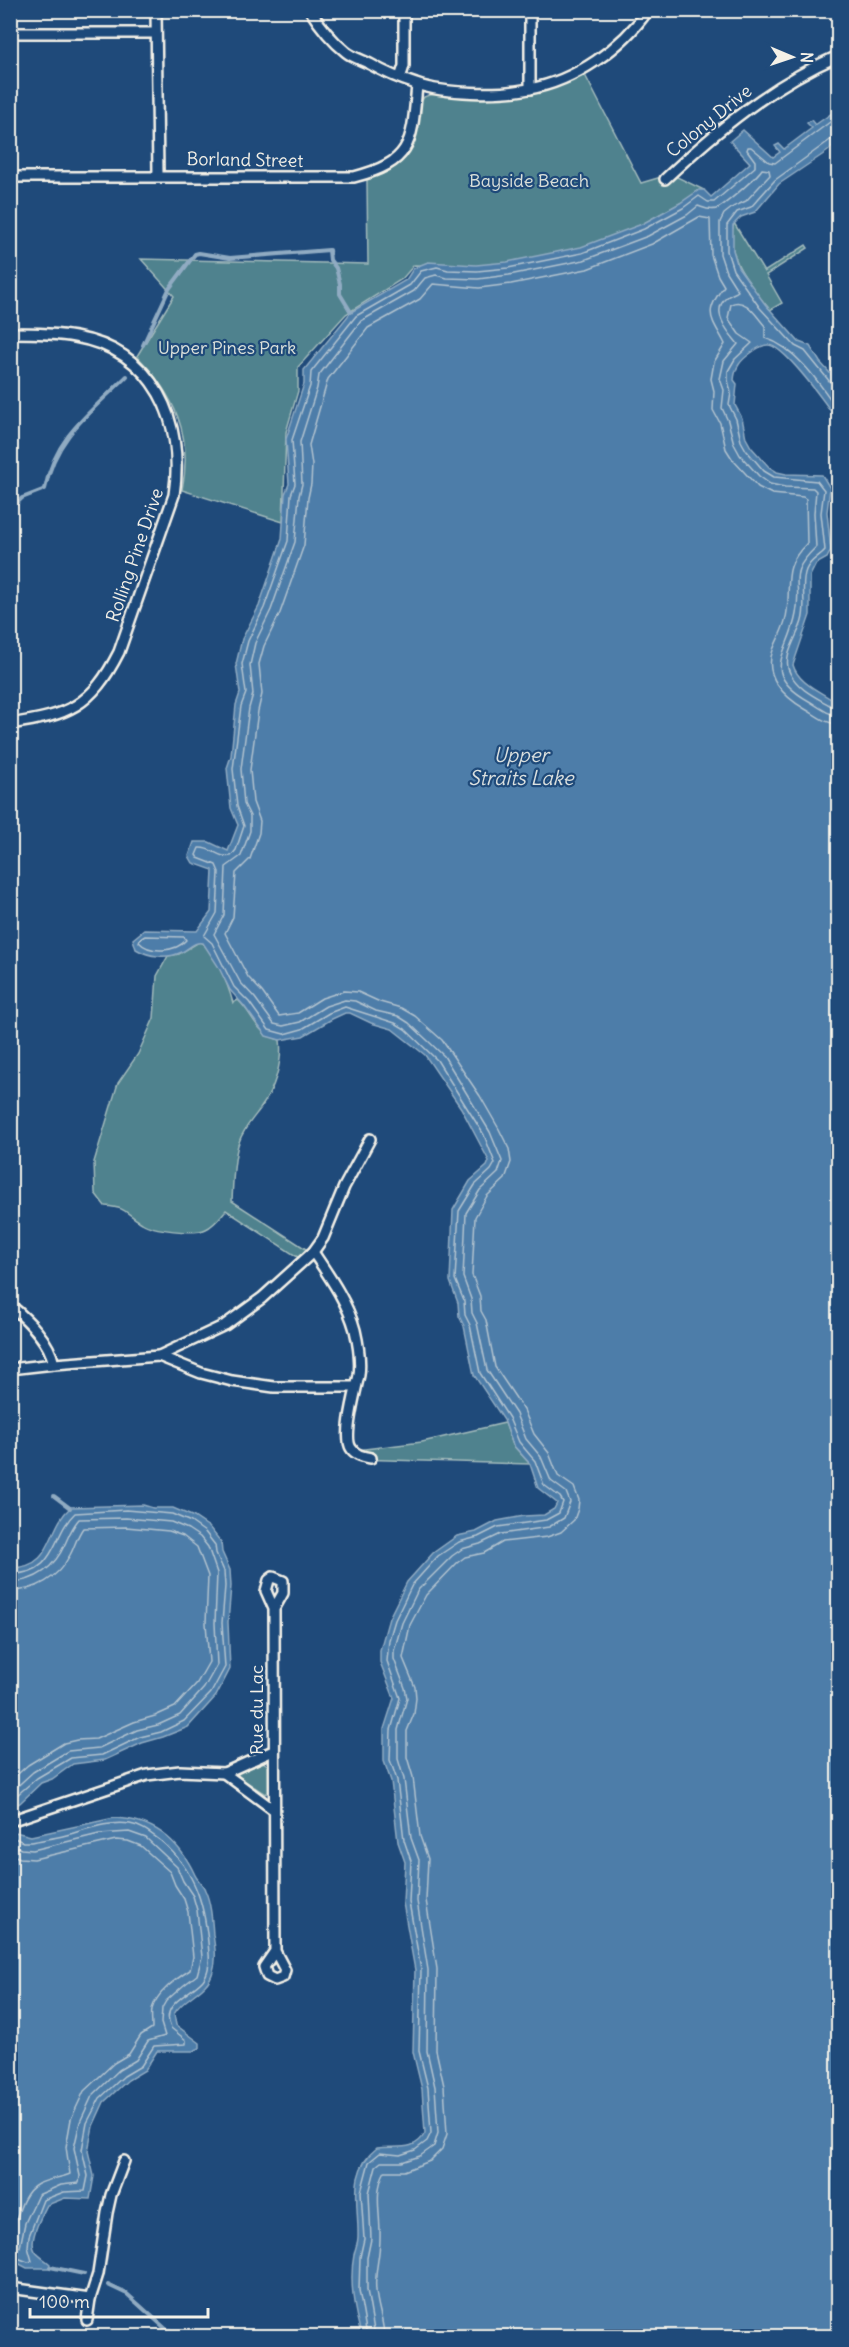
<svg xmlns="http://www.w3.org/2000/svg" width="849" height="2347" viewBox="0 0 849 2347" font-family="Delius,sans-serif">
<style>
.green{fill:#4f828e;stroke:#a2babb;stroke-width:1.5}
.water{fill:#4e7da9;stroke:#90abc2;stroke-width:1.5}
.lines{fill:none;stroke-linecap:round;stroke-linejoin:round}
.shore{stroke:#b2c3cf;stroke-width:1.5}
.stream{stroke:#90abc2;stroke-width:4}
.minor-casing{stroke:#f4f1e8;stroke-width:14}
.minor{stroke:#1f4a7a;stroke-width:9}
.labels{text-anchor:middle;stroke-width:4.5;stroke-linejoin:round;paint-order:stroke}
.street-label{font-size:18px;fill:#f4f1e8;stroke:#1f4a7a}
.park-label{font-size:18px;fill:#dbe0da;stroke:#1f4a7a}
.water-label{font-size:20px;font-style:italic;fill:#dbe0df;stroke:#1f4a7a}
</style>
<rect width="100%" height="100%" fill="#1f4a7a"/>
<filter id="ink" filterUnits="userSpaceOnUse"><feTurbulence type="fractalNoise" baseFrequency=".0167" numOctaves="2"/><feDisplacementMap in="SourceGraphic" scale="12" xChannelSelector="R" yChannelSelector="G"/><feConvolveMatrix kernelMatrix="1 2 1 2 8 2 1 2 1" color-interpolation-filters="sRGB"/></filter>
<g filter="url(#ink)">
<g class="green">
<path d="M585,75L641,183L671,174L704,190L630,231L548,268L414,265L402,279L346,314L298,367V391L286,432L283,522L182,490C193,435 175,396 137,356L174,296L141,259L368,264L367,180C399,170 411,156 416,124C418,114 418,105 424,97C440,89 475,98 494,98C525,98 556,87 585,75Z"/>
<path d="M734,223L764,272L806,245L808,248L766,275L782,303L770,310C751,286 723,256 734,223Z"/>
<path d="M199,942C214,947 229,988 233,1003L238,1000C255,1016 255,1034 280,1040C283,1063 274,1090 260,1109C251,1121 242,1131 238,1145C233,1163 233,1183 232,1201L306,1249L299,1258L226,1210C220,1217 215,1225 206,1229C195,1235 152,1230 142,1223C123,1212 129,1208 105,1206L95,1193L94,1162L118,1083L138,1054L154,1018L157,976L168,956L179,954Z"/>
<polygon points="505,1423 513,1445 530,1464 355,1459 357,1450 422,1442"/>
<polygon points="263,1762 270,1767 269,1792 265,1794 239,1777 237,1772 256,1763"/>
</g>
<g class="water">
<path d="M838,109V141L828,151L779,184L755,212L741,217L733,225V250L738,267L765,304L799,342L810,346L820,362L838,382V421C827,406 785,345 768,345C762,345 756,349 751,353C741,360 735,367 734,380L737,384L735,405L742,418L746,438L751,447L769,467L777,472L786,474L822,475L830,488L827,512L831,550L827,558L816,564L810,576V615L793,665C799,685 823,692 838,704V2336H362C354,2312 349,2280 354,2255C355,2248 358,2244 358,2237C359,2204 347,2171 377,2148C394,2145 415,2153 425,2133L422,2089L413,2052L415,1970L403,1903L405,1862L398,1842L391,1781L384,1761V1729L394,1698L380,1662V1650L389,1618L407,1582L433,1553L457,1536L476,1532L497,1521L524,1516L544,1515L554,1509L557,1503L538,1488L530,1464L513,1445L504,1420L474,1375L464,1326L459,1316L458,1303L450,1281L453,1210L470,1181L487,1166L489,1161L461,1108L425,1055L392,1029L371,1023L350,1013H345L332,1019L303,1036L280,1040L266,1036L244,1006L230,990L218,966L203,943C194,941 190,948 182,952C168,959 149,957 136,949L133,939L144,930L197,931L211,912L213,870L193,863L189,856L194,842H209L228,851L238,825L231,808L227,768L231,756L236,705L240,693L236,664L242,639L259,606L282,539L285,494L289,484L286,439L304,384V370L351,312L406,280L413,269L418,266L428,262L476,265L507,262L581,247L642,224L680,203L699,190H704L711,197L750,163L730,141L743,130L773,157L780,152L775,146L779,144L784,149L812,128L807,123L811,120L815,125Z"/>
<path d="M143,1505L153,1508H173L194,1517L209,1527L221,1542L222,1552L230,1570L231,1586L228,1622L230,1669L216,1696L188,1727L163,1737L142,1743L105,1760L73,1764L52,1779L41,1783L20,1803L11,1808V1568C55,1568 46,1528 71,1507Z"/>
<path d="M114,1818C153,1819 179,1840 195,1875C197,1880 203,1884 205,1890C211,1903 212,1920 213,1935C215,1947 217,1959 213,1971C208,1992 184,1996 174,2014L176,2025L200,2043V2048L193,2051H157L145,2070L128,2080L104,2102L93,2126L88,2151L94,2176L90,2199L65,2198L47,2205C42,2215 28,2240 35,2251C38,2256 46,2260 50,2264L49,2268H27L10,2259L11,1831L31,1836Z"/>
</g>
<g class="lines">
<g class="shore">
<polyline points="838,137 833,138 775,180 751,207 737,212 727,225 727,251 733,270 760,308 795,346 805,351 830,382 838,386"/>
<path d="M838,410C820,384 797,348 765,338V326C756,316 746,297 731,304L728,318L739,334L752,343L735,359L728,371V380L731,393L729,405L736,419L741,441L746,450L764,471L774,477L817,481L824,490L821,513L825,550C819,557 810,560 806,570C800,585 807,604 802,621C798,636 781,658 790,673C798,690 818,698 833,707L838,708"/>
<path d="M145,936L184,937L186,940C176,952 150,954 139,942L140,939Z"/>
<path d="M10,1574C58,1575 51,1535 75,1513L126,1510L172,1514L191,1522L205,1532L215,1545L216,1553L224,1571L225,1586L222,1623L225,1667L211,1693L184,1721L161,1732L140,1737L102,1755L71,1758L37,1778L10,1801"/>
<path d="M10,1582C36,1582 55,1567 65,1544C69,1535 72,1527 79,1519L126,1518L171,1522L188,1529L200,1537L208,1547L217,1573L215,1623L217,1665L204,1688L180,1715L158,1725L137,1730L99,1748L68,1751L33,1772L10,1793"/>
<path d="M10,1591C36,1591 58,1578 70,1555C75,1546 77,1536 83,1528L126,1527L169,1531L183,1536L197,1547L208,1576L206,1623L209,1662L197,1683L175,1707L155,1716L134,1722L96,1739L77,1740L64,1743L28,1765L10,1781"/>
<path d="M10,1836L23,1842H32C41,1840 49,1839 58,1837C81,1832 106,1820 130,1824C143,1826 151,1834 161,1841C197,1871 206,1909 209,1954C210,1962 208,1974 203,1980C190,1995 159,2003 171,2028L186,2040V2044L154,2046L141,2066L124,2076L100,2098L87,2123L82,2150L88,2176L85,2191L64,2192L43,2200L29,2236L28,2247L32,2261L28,2262L10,2255"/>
<polyline points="10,1844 21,1849 33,1850 99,1834 129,1832 146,1838 177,1867 183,1881 193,1896 197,1910 202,1957 197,1975 184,1985 166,2001 162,2008 161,2023 165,2036 148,2041 136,2060 119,2070 92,2096 80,2122 74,2148 80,2176 79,2183 61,2185 38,2195 25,2223 20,2247 10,2248"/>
<path d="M10,1854L20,1858L34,1859L116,1840L128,1841L141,1846L170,1872L175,1885L184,1899L188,1912L193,1957L190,1970C176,1979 157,1992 152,2009C151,2015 152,2022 152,2028L141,2035L129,2054L114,2063L84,2091L71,2119L66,2147L70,2174C60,2178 48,2179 38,2184C20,2193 17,2222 10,2238"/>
<path d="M367,2336L359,2290L360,2257L364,2239L361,2192L369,2162L380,2153L400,2155L415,2150L427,2141L431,2133L428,2088L419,2051L421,1970L409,1902L411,1861L404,1840L397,1780L390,1760L391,1730L400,1698L387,1661L389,1640L395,1620L412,1585L438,1556L459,1542L478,1537L498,1527L546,1520L559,1513L563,1502L560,1497L544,1485L535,1461L519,1442L509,1418L480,1373L470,1325L465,1315L464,1301L455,1279L459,1211L475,1185L491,1170L495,1163L484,1135L437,1060L405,1029L395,1023L345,1007L329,1013L302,1029L284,1034L269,1030L249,1002L234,987L212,943L204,936L217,913L219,872L216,865L198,858L196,855L199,848C212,847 219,859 231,856L236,850L244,826L237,806L233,769L241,706L246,693L242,664L248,641L264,608L288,541L291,495L295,484L292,440L310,386L311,372L356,316L410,285L421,271L437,267L448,270L477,271L508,268L582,253L644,229L683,208L699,196L708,202H714L755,167V161L747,150L748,147H751L769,162L775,163L838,116"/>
<path d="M375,2336L367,2290V2258L371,2239L369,2193L376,2166L381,2162H402L420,2156L434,2146L438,2133L435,2087L427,2051L428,1970L417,1901L419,1860L411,1838L404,1779L398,1759V1730L407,1698L405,1688L394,1659V1651L402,1623L418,1590L452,1556L462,1549L480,1544L501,1534L549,1527L564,1518L570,1502L566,1492L551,1481L541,1457L526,1439L516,1414L487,1370L477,1323L472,1313L471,1299L463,1277L466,1213L480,1190L498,1173L502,1161L490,1132L444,1056L409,1023L398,1016L376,1011L355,1001L345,1000L326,1006L300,1022L283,1026L274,1024L255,998L240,982L214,934L224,915L226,867L241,856L250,831V816L244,804L241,769L249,708L253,694L250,665L255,643L271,610L295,542L299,496L302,484L300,442L317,388L319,375L361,321L414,291L425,278L436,275L447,278L478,279L509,275L584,260L648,236L687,215L698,206C704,208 709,211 716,209C724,206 757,177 762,169L769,170L770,175L746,201L733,207L724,214L720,222V254L726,272L738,291C734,294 730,294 726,298C710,312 729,333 738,344L724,361L720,379L724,390L722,408L728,421L734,444L740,455L759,476L770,484L785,487L813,488L816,491L814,513L816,547C785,577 803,579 796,614C789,654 758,672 809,701C819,707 828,715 838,715"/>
<path d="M384,2336C384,2322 377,2306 376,2290C374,2273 380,2257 380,2239C381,2215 373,2192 385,2171H404L430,2161L442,2149L447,2134L444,2086L436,2050L437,1969L426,1900L428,1859L420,1836L413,1777L407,1757V1731L414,1714L416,1698L415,1687L403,1658L410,1625L426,1595L457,1563L465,1557L484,1553L503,1542L547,1537L561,1532L574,1520L578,1509L579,1500L574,1487L558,1476L549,1453L534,1434L524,1410L495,1367L486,1320L481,1311L480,1296L472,1275L475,1217L487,1196L505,1179L511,1162L509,1149L499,1129L480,1096L442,1040L415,1016L401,1008L380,1002L358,992L344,991L322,998L298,1013L279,1016L262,992L248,977L225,933L233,917L236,873L250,859L259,833L260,821L253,802L250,770L258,711L262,694L259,664L264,646L280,613L304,545L308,498L311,484L312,465L309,445L328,379L368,328L420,299L433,284L479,288L511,284L587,269L652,244L699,217L710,219L711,255L718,276L724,286C703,314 711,317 725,344L714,362L711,379L714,391L713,410L720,423L726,449L733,460L758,487L772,494L803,497L806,499L807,543C782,568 791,580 787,611C786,625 778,637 773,650C763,676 784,697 805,709C816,715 826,724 838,724"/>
</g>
<g class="stream">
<polyline points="143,345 169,289 195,254 199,253 230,258 329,250 330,260 336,268 340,284 340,294 351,312"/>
<path d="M10,510L22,498L45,489C55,436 91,412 127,376"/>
<polyline points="54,1496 70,1508"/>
<polyline points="50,2267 84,2274"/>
<polyline points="108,2285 127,2294 167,2330 196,2336"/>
</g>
<g class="minor-casing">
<g id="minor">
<polyline points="156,10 158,175"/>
<path d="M310,10C320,26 331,40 346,52C352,57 362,60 370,64C384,72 400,79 416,84C445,94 499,95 529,89C575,81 622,48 648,10"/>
<polyline points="10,33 156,33"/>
<polyline points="400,78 404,66 404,10"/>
<polyline points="530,89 530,10"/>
<path d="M10,177H354C414,162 412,140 417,85"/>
<path d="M665,179C717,130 773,84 838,56"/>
<path d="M10,333C32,333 54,333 75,337C155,351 185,422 174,495L119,652C91,707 69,715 10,724"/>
<path d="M313,1252C329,1276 347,1301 355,1330C358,1343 361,1361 359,1375C356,1390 343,1436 351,1448C355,1455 364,1457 371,1458"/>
<path d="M10,1305C28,1320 49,1340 54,1364"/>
<polyline points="159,1356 225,1325 262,1298 313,1252 323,1238 344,1187 370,1139"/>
<polyline points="10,1369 54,1364 159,1356 201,1373 232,1381 274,1387 355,1387"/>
<polyline points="274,1609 283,1593 283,1581 273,1577 269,1580 266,1591 274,1609 275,1951 264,1967 267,1976 275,1980 283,1977 285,1970 275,1951"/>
<polyline points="224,1773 274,1810"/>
<polyline points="10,1821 147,1775 180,1771 224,1773 273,1751"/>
<polyline points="10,2288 90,2299"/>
<polyline points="87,2320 90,2299 98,2274 107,2213 111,2195 124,2161"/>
</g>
</g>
<use href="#minor" class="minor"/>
</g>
</g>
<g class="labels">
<g class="street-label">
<text transform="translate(709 121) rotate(-39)" y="6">Colony Drive</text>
<text transform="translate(245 160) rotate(1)" y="6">Borland Street</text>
<text transform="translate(135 555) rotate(-71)" y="6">Rolling Pine Drive</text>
<text transform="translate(257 1710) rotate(-90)" y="6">Rue du Lac</text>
</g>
<g class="park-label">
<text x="529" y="187">Bayside Beach</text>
<text x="227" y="354">Upper Pines Park</text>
</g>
<g class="water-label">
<text x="521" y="762">Upper<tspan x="521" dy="23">Straits Lake</tspan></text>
</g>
</g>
<rect width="849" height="2347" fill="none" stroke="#1f4a7a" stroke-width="36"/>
<rect x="18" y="18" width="813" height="2311" fill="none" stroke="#f4f1e8" stroke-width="2" filter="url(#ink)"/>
<g transform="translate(792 57) rotate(92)" stroke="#1f4a7a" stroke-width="4.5" paint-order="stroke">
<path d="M0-4.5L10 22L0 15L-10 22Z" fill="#f4f1e8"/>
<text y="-9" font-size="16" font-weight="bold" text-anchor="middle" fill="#f4f1e8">N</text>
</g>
<path d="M30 2308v9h178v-9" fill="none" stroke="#f4f1e8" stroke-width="3"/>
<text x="39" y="2308" font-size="18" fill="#f4f1e8" stroke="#1f4a7a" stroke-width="4.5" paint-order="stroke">100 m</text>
</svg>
